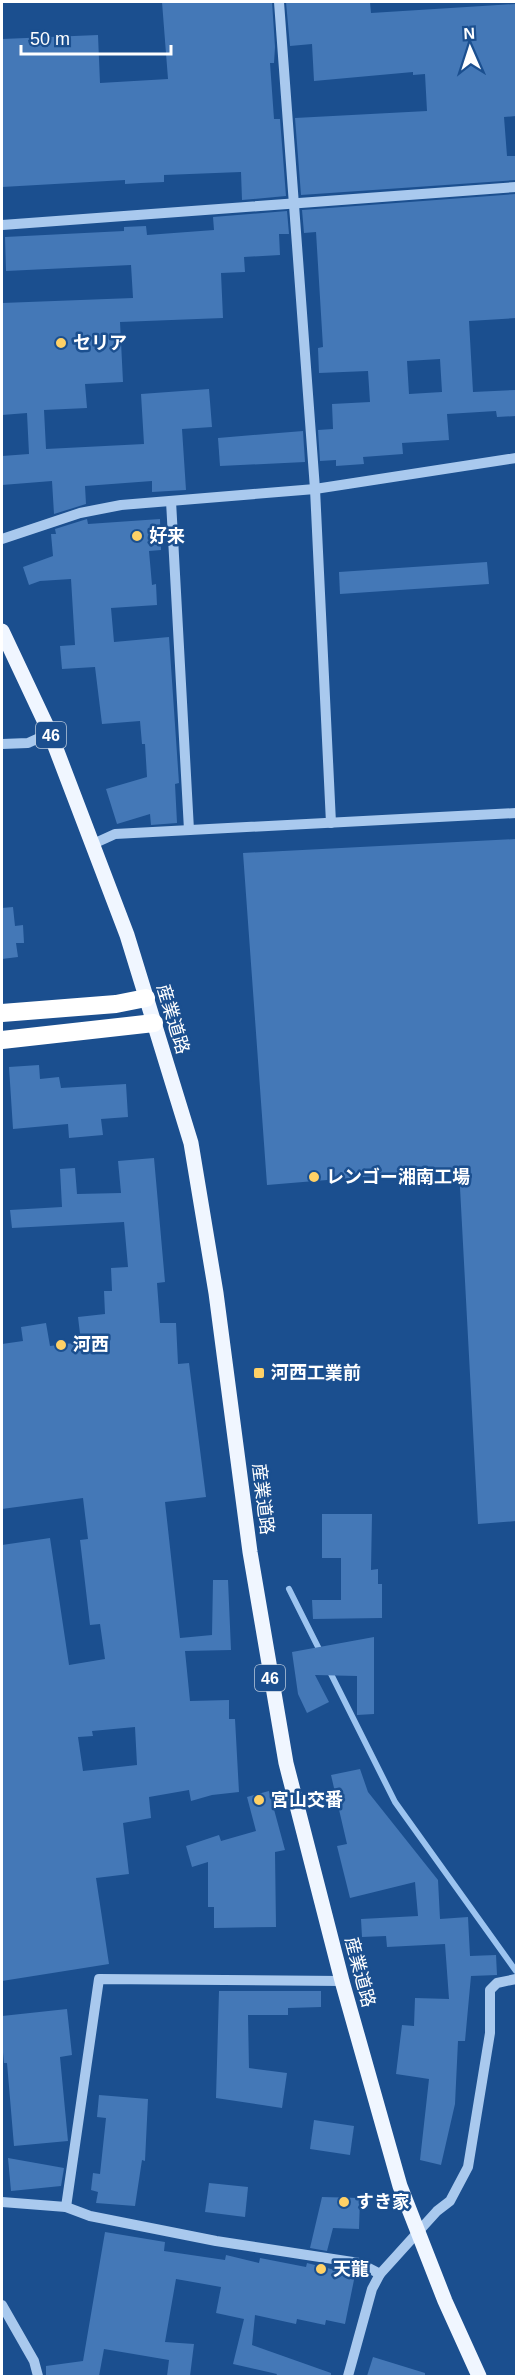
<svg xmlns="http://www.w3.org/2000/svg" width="518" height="2378" viewBox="0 0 518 2378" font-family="Helvetica,'Noto Sans JP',sans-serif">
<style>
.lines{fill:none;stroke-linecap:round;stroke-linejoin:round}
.stream{stroke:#9cc4f0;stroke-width:6}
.building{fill:#4478b7;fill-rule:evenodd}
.minor{stroke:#a9c9ee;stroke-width:10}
.major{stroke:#f0f6ff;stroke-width:15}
.highway{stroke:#fff;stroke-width:18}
.poi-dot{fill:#ffd166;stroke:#1b4f8f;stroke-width:2}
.labels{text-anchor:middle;stroke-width:5;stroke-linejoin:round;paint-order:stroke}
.shield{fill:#1b4f8f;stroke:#bbcadd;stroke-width:1.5}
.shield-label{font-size:16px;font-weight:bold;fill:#fff}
.poi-label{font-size:18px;font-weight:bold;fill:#fff;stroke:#1b4f8f;text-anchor:start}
.street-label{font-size:18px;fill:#fff;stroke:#1b4f8f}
</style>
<rect width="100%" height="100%" fill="#1b4f8f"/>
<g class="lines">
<g class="stream">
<polyline points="289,1589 321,1653"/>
<polyline points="329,1670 395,1802 516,1971"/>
</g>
</g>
<g class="building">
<polygon points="162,2 272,2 275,47 274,63 270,63 274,119 280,119 286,196 242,200 241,172 164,175 164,182 141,183 125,184 125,180 2,187 2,39 98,35 100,83 168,79"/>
<polygon points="286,2 370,2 371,13 516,4 516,116 504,117 507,156 516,156 516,180 301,195 295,118 427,111 425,74 413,75 413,72 314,81 312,44 290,46"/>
<path d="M516,194V318L469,321L473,392L516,390V416L497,417L496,411L447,414L449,440L402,443L403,454L363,457L364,464L336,466V460L320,461L318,430L333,429L332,404L370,402L368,371L319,373L318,348L323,347L316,232L304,233L302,210ZM440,359L442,392L409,394L407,361Z"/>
<polygon points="287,211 289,234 279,234 280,255 244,257 245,272 221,273 223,318 120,322 123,382 85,384 87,408 44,410 46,449 144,444 141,394 209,389 212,427 182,429 186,490 152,492 152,481 85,486 86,504 54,514 52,481 2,485 2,456 29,454 27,413 2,415 2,303 133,298 131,265 6,271 5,237 124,231 124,227 146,226 147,235 214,230 213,217"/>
<polygon points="303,431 305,462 220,466 218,438"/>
<polygon points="87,519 88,524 160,519 161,550 149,551 152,585 156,584 157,605 111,608 114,642 169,637 179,783 175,784 177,823 151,825 150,814 117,824 106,789 147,777 145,744 142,744 140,721 102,724 95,667 62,669 60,646 75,645 71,579 40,581 29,585 23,567 53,556 51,534 56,534 55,529"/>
<polygon points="487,562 489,584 340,594 339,572"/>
<polygon points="516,839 516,1521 478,1524 459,1169 267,1185 243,853"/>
<polygon points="13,907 15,926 23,925 24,943 16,943 18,957 2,959 2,908"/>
<polygon points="39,1065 40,1079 59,1077 61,1088 126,1084 128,1117 101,1119 103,1135 69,1138 68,1124 13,1129 9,1067"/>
<path d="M154,1158L165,1282L157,1283L160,1323H176L178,1364L189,1363L206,1497L165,1502L180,1638L212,1635L213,1580H228L231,1650L185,1651L190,1701L229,1700V1719H235L239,1792L212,1795L191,1801L189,1790L149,1797L151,1818L123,1823L129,1874L96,1878L109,1964L2,1981V1545L50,1538L69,1665L105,1659L100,1624L90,1625L80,1540L88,1539L83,1498L2,1509V1344L23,1341L21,1327L46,1323L50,1346L81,1342L78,1317L105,1314L104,1291H112L111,1268L128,1267L124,1222L12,1228L10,1210L62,1207L60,1169L75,1168L77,1194L121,1193L118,1161ZM135,1727L137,1765L83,1771L78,1737L93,1736L92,1731Z"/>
<polygon points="322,1514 372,1514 371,1570 378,1569 378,1584 382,1584 382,1618 313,1619 312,1600 341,1600 341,1558 322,1558"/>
<polygon points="374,1637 374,1714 357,1715 357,1676 315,1675 329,1702 307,1713 298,1694 292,1652"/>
<polygon points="360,1769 368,1792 438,1880 440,1919 468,1917 470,1956 496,1955 497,1975 471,1976 465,2041 458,2041 455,2104 441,2165 420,2160 429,2079 396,2074 402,2025 414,2026 415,1998 449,1999 445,1944 387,1947 386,1936 362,1937 361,1919 418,1916 415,1882 350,1898 337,1846 347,1844 331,1775"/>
<polygon points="269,1791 285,1850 275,1852 276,1927 214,1928 214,1907 208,1907 208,1862 192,1867 186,1846 219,1835 221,1841 256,1831 247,1797"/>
<polygon points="219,1991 321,1991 321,2007 288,2008 288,2015 248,2015 249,2068 287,2073 282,2108 216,2098"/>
<polygon points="67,2009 72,2055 60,2057 68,2141 14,2146 7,2063 4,2063 2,2042 2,2016"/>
<polygon points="99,2095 148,2099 145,2161 142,2160 135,2206 96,2203 98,2192 91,2190 93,2173 100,2174 106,2118 97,2117"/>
<polygon points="314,2120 354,2126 350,2155 310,2149"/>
<polygon points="8,2158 64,2168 61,2186 11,2191"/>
<polygon points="209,2183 248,2187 245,2217 205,2212"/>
<polygon points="322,2197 360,2198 359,2229 333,2228 327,2251 310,2248"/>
<polygon points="105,2232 165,2242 164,2251 225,2260 226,2255 259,2263 260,2258 306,2267 307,2263 355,2275 345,2324 326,2320 325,2325 297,2319 296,2324 255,2315 252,2345 331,2373 331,2376 276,2376 277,2374 233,2364 244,2319 216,2313 221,2287 176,2279 165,2342 194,2344 190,2376 167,2376 169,2360 104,2349 99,2376 46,2376 46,2366 83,2361"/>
<polygon points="373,2357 425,2373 425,2376 367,2376"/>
</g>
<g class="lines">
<g class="minor">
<polyline points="279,2 315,489 331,823"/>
<polyline points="2,225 516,187"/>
<polyline points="171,501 189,830"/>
<polyline points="2,539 80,513 121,505 315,489 516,458"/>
<polyline points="2,744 28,743 50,733"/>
<polyline points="93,844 115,834 516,813"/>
<polyline points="2,2202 66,2207 90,2216 216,2241 359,2263 380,2274"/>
<polyline points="66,2207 99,1979 342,1981"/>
<polyline points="2,2305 34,2361 38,2376"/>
<polyline points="348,2376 372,2289 380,2274 437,2211 450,2201 468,2167 490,2033 490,1990 497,1983 516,1979"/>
</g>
<polyline class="major" points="2,631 50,733 127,935 191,1143 216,1293 250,1552 286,1763 342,1981 400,2186 445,2301 479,2376"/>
<g class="highway">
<polyline points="2,1013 116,1004 146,998"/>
<polyline points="2,1040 154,1023"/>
</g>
</g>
<g class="poi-dot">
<circle cx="61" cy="343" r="6"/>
<circle cx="137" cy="536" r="6"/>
<circle cx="314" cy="1177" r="6"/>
<circle cx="61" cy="1345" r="6"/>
<rect x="253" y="1367" width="12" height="12" rx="3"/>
<circle cx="259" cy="1800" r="6"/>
<circle cx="344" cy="2202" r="6"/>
<circle cx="321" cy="2269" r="6"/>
</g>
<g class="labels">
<g class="shield">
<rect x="36" y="722" width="30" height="26" rx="4.5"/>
<rect x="255" y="1665" width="30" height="26" rx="4.5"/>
</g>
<g class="shield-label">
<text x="51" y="741">46</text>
<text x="270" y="1684">46</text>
</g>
<g class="poi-label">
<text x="73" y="349">セリア</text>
<text x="149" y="542">好来</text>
<text x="326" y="1183">レンゴー湘南工場</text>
<text x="73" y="1351">河西</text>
<text x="271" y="1379">河西工業前</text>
<text x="271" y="1806">宮山交番</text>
<text x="356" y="2208">すき家</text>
<text x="333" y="2275">天龍</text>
</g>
<g class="street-label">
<text transform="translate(173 1019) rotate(73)" y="6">産業道路</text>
<text transform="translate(263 1499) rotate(83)" y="6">産業道路</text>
<text transform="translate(360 1972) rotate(75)" y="6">産業道路</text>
</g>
</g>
<rect width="518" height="2378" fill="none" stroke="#ffffff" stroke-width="6"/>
<g transform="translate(470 48) rotate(357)" stroke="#1b4f8f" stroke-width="4.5" paint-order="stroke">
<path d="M0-4.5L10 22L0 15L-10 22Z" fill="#ffffff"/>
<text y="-9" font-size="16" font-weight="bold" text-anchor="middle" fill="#ffffff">N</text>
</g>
<path d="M21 45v9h150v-9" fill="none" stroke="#ffffff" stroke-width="3"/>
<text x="30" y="45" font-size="18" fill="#ffffff" stroke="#1b4f8f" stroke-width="4.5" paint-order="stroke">50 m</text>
</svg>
